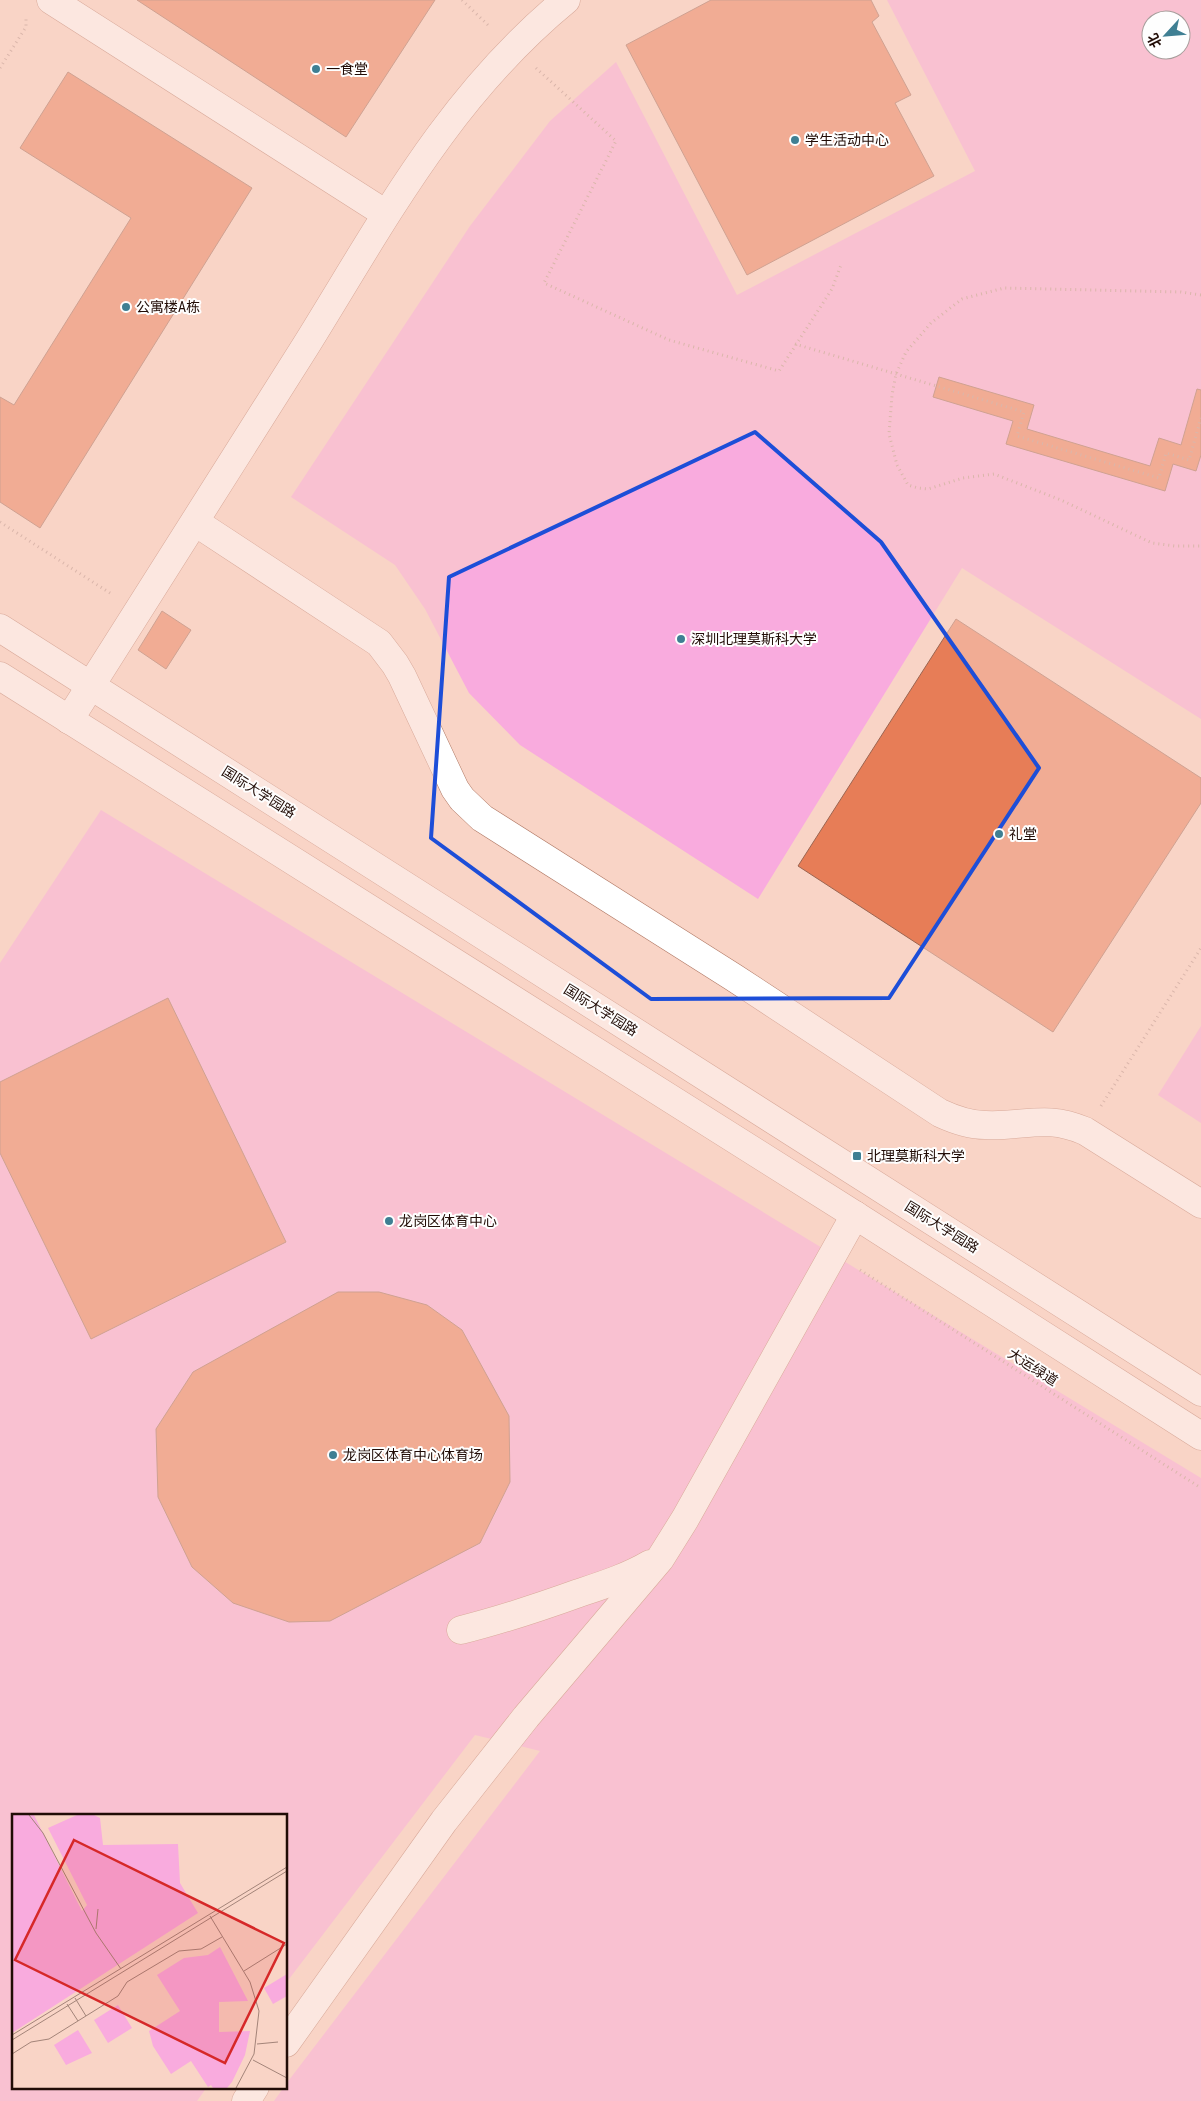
<svg xmlns="http://www.w3.org/2000/svg" width="1201" height="2101" viewBox="0 0 1201 2101" font-family="'Roboto Condensed','Noto Sans SC',sans-serif">
<style>
.green{fill:#f9abde;fill-rule:evenodd}
.building{fill:#e77d57;stroke:#9b6551}
.lines{fill:none;stroke-linecap:round;stroke-linejoin:round}
.minor-casing{stroke:#b07864;stroke-width:29}
.path{stroke:#b39388;stroke-width:3;stroke-dasharray:1 4;stroke-linecap:butt}
.minor{stroke:#fff;stroke-width:28}
.marked{fill:none;stroke:#1d4ed8;stroke-width:4;stroke-linejoin:round}
.poi-dot{fill:#3f7f93;stroke:#fefefe;stroke-width:2}
.labels{text-anchor:middle;stroke-width:4;stroke-linejoin:round;paint-order:stroke}
.poi-label{font-size:14px;fill:#210c06;stroke:#fefefe;text-anchor:start}
.street-label{font-size:14px;fill:#210c06;stroke:#fefefe}
.inset-road{fill:none;stroke:#a38479;stroke-width:1}
.view{fill:#d62828;fill-opacity:0.15;stroke:#d62828;stroke-width:2.5}
.inset-edge{fill:none;stroke:#210c06;stroke-width:2.5}
</style>
<rect width="100%" height="100%" fill="#f9d4c6"/>
<g class="green">
<path d="M887,0H1201V719L962,568L758,899L520,745L469,693L425,609L395,565L291,497L470,226L550,121L616,62L737,295L975,171ZM1151,20H1181V50H1151Z"/>
<polygon points="101,810 1201,1478 1201,2101 274,2101 284,2087 286,2087 286,2084 540,1751 475,1735 286,1983 286,1815 14,1815 14,2087 207,2087 197,2101 0,2101 0,963"/>
<polygon points="1201,1026 1201,1123 1158,1095"/>
</g>
<g class="building">
<polygon points="137,0 435,0 346,137"/>
<polygon points="711,0 871,0 879,16 872,22 911,95 895,103 934,176 747,275 626,45"/>
<polygon points="68,72 252,188 40,528 0,502 0,397 14,405 131,218 20,148"/>
<polygon points="939,377 1034,405 1027,429 1150,466 1159,438 1181,445 1197,389 1201,390 1201,455 1196,471 1173,464 1165,491 1006,444 1013,421 933,397"/>
<polygon points="162,611 191,630 166,669 138,650"/>
<polygon points="956,619 1201,778 1201,803 1053,1032 798,866"/>
<polygon points="168,998 286,1242 91,1339 0,1153 0,1082"/>
<polygon points="338,1292 379,1292 427,1305 462,1330 509,1416 510,1482 480,1543 330,1621 289,1622 233,1603 192,1567 158,1497 156,1429 193,1372"/>
</g>
<g class="lines">
<g class="minor-casing">
<g id="minor">
<polyline points="51,0 386,214"/>
<path d="M195,522L379,643L395,664L402,676L455,789L462,799L482,818L733,977L940,1113C955,1120 969,1125 985,1125C1025,1127 1045,1114 1085,1131L1201,1204"/>
<polyline points="0,628 1201,1392"/>
<polyline points="0,676 855,1215 1201,1436"/>
<path d="M69,720C148,596 227,472 305,347C384,220 448,97 566,0"/>
<path d="M461,1630C501,1620 540,1607 579,1593C603,1585 628,1577 650,1564"/>
<polyline points="286,2043 444,1821 526,1717 660,1559 685,1519 855,1215"/>
<polyline points="246,2101 255,2087"/>
</g>
</g>
<g class="path">
<polyline points="462,0 490,27"/>
<polyline points="0,68 26,27 26,17"/>
<polyline points="536,68 616,141 544,283 669,340 779,371 832,289 841,265"/>
<polyline points="1201,295 1181,292 1004,288 962,299 931,323 906,352 896,374 892,395 889,434 897,465 908,485 918,488 928,489 963,478 994,474 1061,500 1152,543 1175,546 1201,546"/>
<polyline points="795,344 1024,412 1017,436 1159,478 1166,453 1189,460 1201,418"/>
<polyline points="0,522 113,595"/>
<polyline points="1101,1106 1201,948"/>
<polyline points="860,1270 1201,1488"/>
</g>
<use href="#minor" class="minor"/>
</g>
<path d="M0 0H1201V2101H0ZM755,432L881,542L1039,768L889,998L651,999L431,838L449,577Z" fill="#f9d4c6" fill-opacity=".55" fill-rule="evenodd"/>
<path class="marked" d="M755,432L881,542L1039,768L889,998L651,999L431,838L449,577Z"/>
<g class="poi-dot">
<circle cx="316" cy="69" r="5"/>
<circle cx="795" cy="140" r="5"/>
<circle cx="126" cy="307" r="5"/>
<circle cx="681" cy="639" r="5"/>
<circle cx="999" cy="834" r="5"/>
<rect x="852" y="1151" width="10" height="10" rx="2.5"/>
<circle cx="389" cy="1221" r="5"/>
<circle cx="333" cy="1455" r="5"/>
</g>
<g class="labels">
<g class="poi-label">
<text x="326" y="74">一食堂</text>
<text x="805" y="145">学生活动中心</text>
<text x="136" y="312">公寓楼A栋</text>
<text x="691" y="644">深圳北理莫斯科大学</text>
<text x="1009" y="839">礼堂</text>
<text x="867" y="1161">北理莫斯科大学</text>
<text x="399" y="1226">龙岗区体育中心</text>
<text x="343" y="1460">龙岗区体育中心体育场</text>
</g>
<g class="street-label">
<text transform="translate(259 792) rotate(32)" y="5">国际大学园路</text>
<text transform="translate(601 1010) rotate(32)" y="5">国际大学园路</text>
<text transform="translate(942 1227) rotate(32)" y="5">国际大学园路</text>
<text transform="translate(1033 1367) rotate(33)" y="5">大运绿道</text>
</g>
</g>
<g transform="translate(12 1814)">
<rect width="275" height="275" fill="#f9d4c6"/>
<path d="M0,1H22L70,97L75,91L36,14L65,1H82L88,4L91,31L166,30L168,69L186,99L0,219ZM208,133L236,187L207,188V218L238,217L233,241L220,268L215,274H201L199,271L196,273L179,247L159,260L141,232L137,217L168,197L145,161L172,144L196,141ZM275,160V182L261,190L252,174ZM106,191L120,214L96,229L82,206ZM66,216L80,239L54,251L42,231Z" fill="#f9abde"/>
<path class="inset-road" d="M17,1L31,19L84,119L109,155M198,102L238,168L247,197L242,240L224,274M84,115L86,95M232,157L275,130M63,184L74,202M55,190L66,207M0,221L275,53M0,226L275,57M245,230L266,228M0,240L19,228L37,225L106,182L115,168L167,137L189,135L210,123M241,246L275,264"/>
<path class="view" d="M62,26L272,129L213,249L3,146Z"/>
<rect width="275" height="275" class="inset-edge"/>
</g>
<g transform="translate(1166 35) rotate(244)"><circle r="24" fill="#fefefe" stroke="#a69d9b"/>
<path d="M0-4L9 19L0 12L-9 19Z" fill="#3f7f93"/>
<text y="-8" font-size="14" font-weight="bold" text-anchor="middle" fill="#210c06">北</text>
</g>
</svg>
